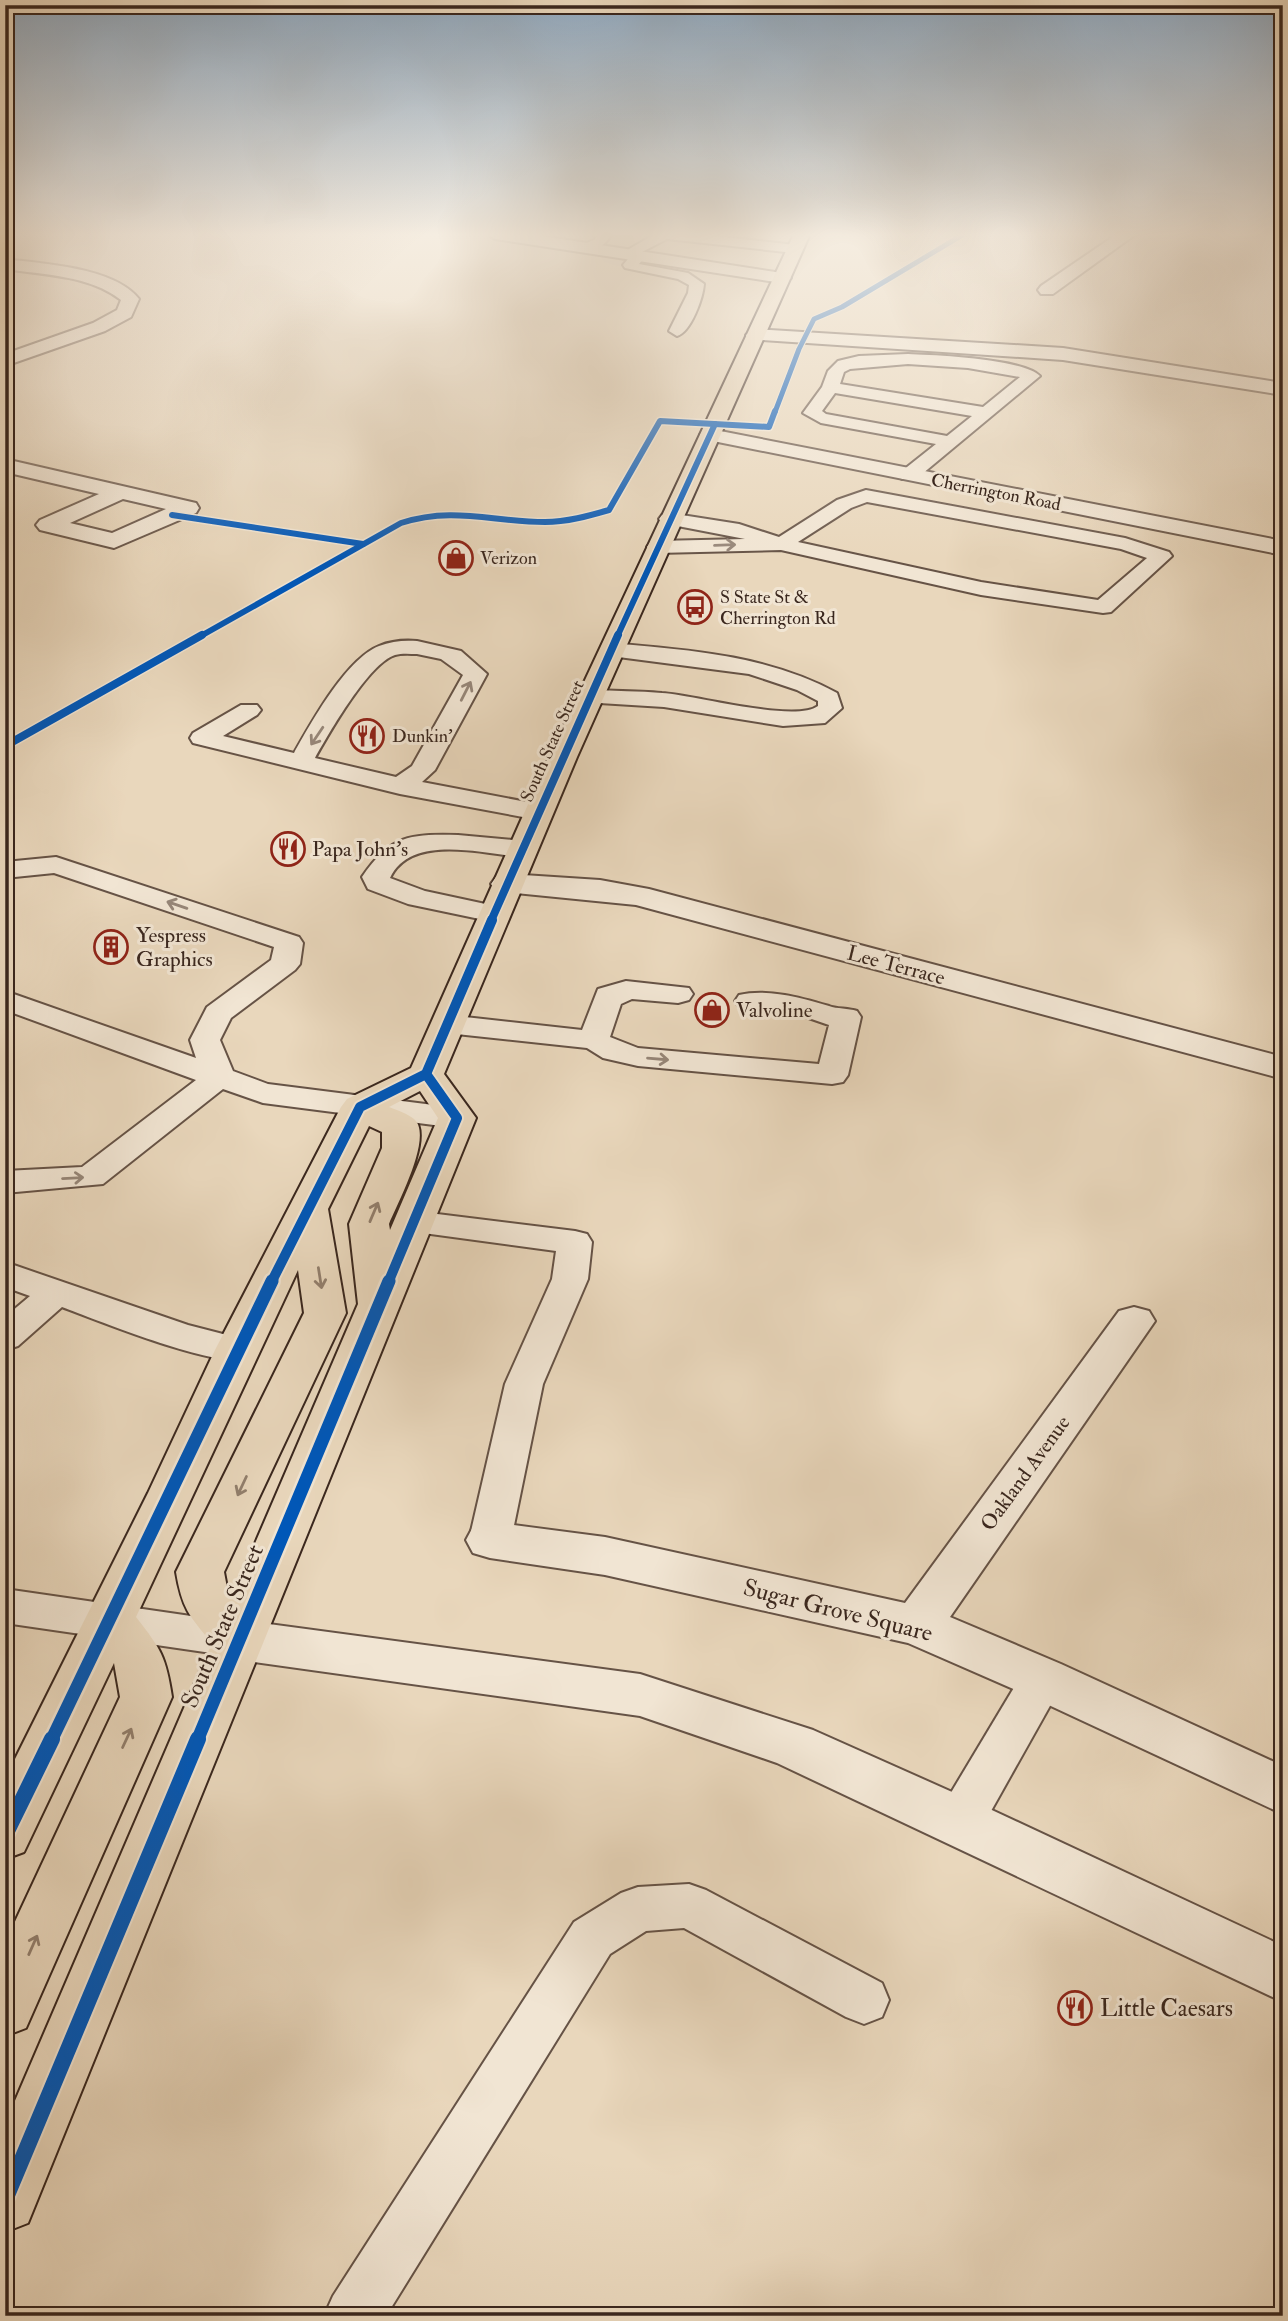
<svg xmlns="http://www.w3.org/2000/svg" width="1288" height="2321" viewBox="0 0 1288 2321" font-family="'IM FELL Double Pica',serif">
<style>
.lines{fill:none;stroke-linecap:round;stroke-linejoin:round}
.lane-casing{stroke:#665346;stroke-width:4}
.street-casing{stroke:#665346;stroke-width:4}
.primary-casing{stroke:#3a271e;stroke-width:4}
.lane{fill:#f1e5d3;fill-rule:evenodd}
.street{fill:#f1e5d3;fill-rule:evenodd}
.primary{fill:#e9d7bc;fill-rule:evenodd}
.cycleway-far5-casing{stroke:#f1e5d3;stroke-width:7}
.cycleway-far4-casing{stroke:#f1e5d3;stroke-width:9}
.cycleway-far3-casing{stroke:#f1e5d3;stroke-width:11}
.cycleway-far2-casing{stroke:#f1e5d3;stroke-width:14}
.cycleway-far1-casing{stroke:#f1e5d3;stroke-width:18}
.cycleway-casing{stroke:#f1e5d3;stroke-width:20}
.cycleway-far5{stroke:#0057b8;stroke-width:5}
.cycleway-far4{stroke:#0057b8;stroke-width:6}
.cycleway-far3{stroke:#0057b8;stroke-width:8}
.cycleway-far2{stroke:#0057b8;stroke-width:10}
.cycleway-far1{stroke:#0057b8;stroke-width:13}
.cycleway{stroke:#0057b8;stroke-width:16}
.oneway{stroke:#968678}
.oneway2{stroke:#927f6d}
.labels{text-anchor:middle;stroke-width:6;stroke-linejoin:round;paint-order:stroke}
.far-street-label{font-size:18px;fill:#3a271e;stroke:#f1e5d3}
.far-poi-label{font-size:18px;fill:#3a271e;stroke:#f1e5d3;text-anchor:start}
.poi-label{font-size:21px;fill:#3a271e;stroke:#f1e5d3;text-anchor:start}
.street-label{font-size:21px;fill:#3a271e;stroke:#f1e5d3}
.near-street-label{font-size:24px;fill:#3a271e;stroke:#f1e5d3}
.near-poi-label{font-size:24px;fill:#3a271e;stroke:#f1e5d3;text-anchor:start}
</style>
<rect width="100%" height="100%" fill="#e9d7bc"/>
<filter id="stains"><feTurbulence type="fractalNoise" baseFrequency=".00286" numOctaves="4"/><feColorMatrix values="0 0 0 0 .2 0 0 0 0 .09 0 0 0 0 .02 0 0 0 .5 -.17"/></filter>
<radialGradient id="worn" r=".72"><stop offset=".6" stop-color="#630" stop-opacity="0"/><stop offset="1" stop-color="#630" stop-opacity=".3"/></radialGradient>
<g class="lines">
<g class="lane-casing">
<g id="lane">
<path d="M598,234H612C605,245 595,254 581,251V245L594,240Z"/>
<path d="M655,234H698L795,245L802,249L795,253L667,239L640,253L645,257L639,264L688,273L704,284C703,298 691,332 677,336L669,331L688,293L689,285L678,279L625,268L623,265L628,259L619,255Z"/>
<path d="M908,354C935,355 1024,359 1040,376L916,479H902L900,475L902,471L936,444L821,423L803,413L822,387L828,371L838,361L859,356ZM908,364L968,368L1020,377L983,407L840,384L844,372L850,369ZM835,393L972,416L947,436L826,414L822,411Z"/>
<path d="M866,490L1125,538L1169,552L1172,556L1111,612L1103,613L981,595L781,550L657,553L650,551L647,547L650,543L657,541L745,539L662,523L659,519L662,515L669,513L739,524L779,537L837,500ZM867,502L1121,549L1147,558L1098,600L981,582L798,542L851,508Z"/>
<path d="M417,641L461,651L487,674L435,770L422,782L548,806L552,812L548,818L539,820L400,794L193,743L190,738L193,733L241,705H257L261,710L257,715L223,736L294,753C311,723 346,659 379,646C391,641 405,640 417,641ZM417,654L441,659L463,675L412,766L396,777L315,758C329,733 369,663 395,655C402,653 410,654 417,654Z"/>
<path d="M611,643C689,650 767,655 837,693L842,708L825,723L783,726L664,707L583,702L579,697L583,692L591,690C615,691 639,691 662,693C695,695 795,723 818,706V701L797,690L749,674L603,655L600,650L603,645Z"/>
<path d="M458,835L523,841L532,843L536,849L532,855L523,857C483,854 411,833 390,878L425,891L504,908L508,914L504,920L494,922L408,904L368,889L362,877C391,835 409,834 458,835Z"/>
<polygon points="56,857 299,937 303,943 300,964 295,970 231,1018 220,1040 233,1071 268,1084 457,1108 468,1111 473,1118 468,1125 457,1128 263,1103 223,1089 103,1184 5,1193 5,1171 82,1167 196,1080 5,1010 5,991 196,1058 190,1040 207,1007 271,960 274,947 54,873 5,878 5,862"/>
<path d="M626,981L689,988L693,994L689,1000L678,1003L632,999L621,1004L610,1037L638,1048L819,1064L829,1025L800,1015L739,1007L735,1001L739,995C768,988 802,998 829,1006C837,1009 848,1008 857,1011L861,1017L848,1075L843,1082L832,1084L638,1066L603,1058L587,1048L447,1033L436,1030L432,1024L436,1018L447,1015L582,1030L598,989Z"/>
<polygon points="413,1211 575,1231 587,1234 592,1242 588,1279 543,1384 511,1540 505,1551 490,1556 475,1551 469,1540 505,1384 552,1279 556,1251 401,1230 396,1222 401,1214"/>
<path d="M5,1262L188,1325L250,1341L256,1350L250,1359C216,1369 100,1321 62,1307L18,1346L5,1350V1317L30,1296L5,1287Z"/>
<polygon points="5,1589 239,1623 254,1628 261,1640 254,1652 239,1657 5,1623"/>
<polygon points="1043,1661 1059,1666 1065,1679 977,1836 960,1842 943,1836 936,1821 943,1806 1027,1666"/>
<polygon points="689,1884 706,1890 882,1983 889,2000 882,2017 864,2024 846,2017 684,1928 646,1931 610,1954 386,2316 324,2316 333,2296 574,1922 621,1893 638,1887"/>
</g>
</g>
<g class="street-casing">
<g id="street">
<polygon points="487,234 529,234 782,273 791,278 782,283 495,239"/>
<polygon points="1117,234 1136,234 1053,294 1041,294 1038,290 1041,286"/>
<path d="M5,259C43,264 114,267 139,299L131,317L105,331L5,366V354L93,323L117,310L121,300C89,275 44,275 5,269Z"/>
<polygon points="755,329 1063,348 1283,383 1283,395 1063,360 748,339 746,335"/>
<polygon points="710,429 1283,541 1283,555 703,439 700,435 703,431"/>
<path d="M5,459L196,503L199,508L196,513L114,548L40,530L36,525L40,520L99,494L5,472ZM123,499L166,509L112,533L70,523Z"/>
<polygon points="507,874 600,880 649,889 1283,1057 1283,1079 636,905 496,891 491,884 496,877"/>
<polygon points="1134,1307 1149,1311 1155,1321 950,1617 1061,1664 1283,1766 1283,1814 1025,1694 908,1643 605,1575 490,1558 473,1553 466,1540 473,1527 490,1522 605,1537 905,1603 1119,1311"/>
<polygon points="239,1620 640,1674 813,1730 979,1804 1283,1946 1283,2002 777,1763 640,1716 239,1660 221,1654 214,1640 221,1626"/>
</g>
</g>
<g class="primary-casing">
<path id="primary" d="M794,234H810L577,757L444,1074L476,1118L28,2223L5,2232V2124L212,1643C189,1616 182,1608 176,1572L304,1313L298,1270L136,1617C161,1649 166,1657 172,1697L26,2028L5,2036V1943L120,1697L114,1663L24,1852L5,1859V1779L148,1493L215,1350L341,1107L347,1099L411,1068L549,757ZM420,1091L438,1118L390,1230L389,1224C397,1204 434,1136 414,1119C408,1114 397,1110 389,1107ZM369,1126L382,1132V1148L349,1224L358,1304L232,1597L228,1593L224,1572L346,1313L328,1209Z"/>
</g>
<use href="#lane" class="lane"/>
<use href="#street" class="street"/>
<use href="#primary" class="primary"/>
<g class="cycleway-far5-casing">
<polyline id="cycleway-far5" points="775,412 799,349 814,319 842,307 964,234"/>
</g>
<g class="cycleway-far4-casing">
<g id="cycleway-far4">
<polyline points="172,515 363,544"/>
<path d="M199,637L401,523C453,506 493,522 545,522C567,522 588,516 609,510L660,421L769,427L775,411"/>
<polyline points="617,637 715,424"/>
</g>
</g>
<g class="cycleway-far3-casing">
<g id="cycleway-far3">
<polyline points="5,746 202,635"/>
<polyline points="491,921 618,635"/>
</g>
</g>
<g class="cycleway-far2-casing">
<g id="cycleway-far2">
<polyline points="271,1283 360,1107 426,1074 492,920"/>
<polyline points="388,1283 457,1118 426,1074"/>
</g>
</g>
<g class="cycleway-far1-casing">
<g id="cycleway-far1">
<polyline points="51,1741 272,1281"/>
<polyline points="197,1741 389,1281"/>
</g>
</g>
<g class="cycleway-casing">
<g id="cycleway">
<polyline points="5,1835 52,1739"/>
<polyline points="5,2200 198,1739"/>
</g>
</g>
<use href="#cycleway-far5" class="cycleway-far5"/>
<use href="#cycleway-far4" class="cycleway-far4"/>
<use href="#cycleway-far3" class="cycleway-far3"/>
<use href="#cycleway-far2" class="cycleway-far2"/>
<use href="#cycleway-far1" class="cycleway-far1"/>
<use href="#cycleway" class="cycleway"/>
</g>
<defs><path id="oneway-shaft" d="M-6 0H5M1.5-3L5.5 0L1.5 3" fill="none" stroke-width="1.6" stroke-linecap="round" stroke-linejoin="round" transform="scale(1.75)"/></defs>
<g class="oneway">
<use href="#oneway-shaft" transform="translate(725 545) rotate(-2)"/>
<use href="#oneway-shaft" transform="translate(466 691) rotate(-63)"/>
<use href="#oneway-shaft" transform="translate(317 736) rotate(124)"/>
<use href="#oneway-shaft" transform="translate(177 905) rotate(-161)"/>
<use href="#oneway-shaft" transform="translate(658 1059) rotate(5)"/>
<use href="#oneway-shaft" transform="translate(73 1178) rotate(-3)"/>
</g>
<g class="oneway2">
<use href="#oneway-shaft" transform="translate(374 1212) rotate(-67)"/>
<use href="#oneway-shaft" transform="translate(320 1278) rotate(81)"/>
<use href="#oneway-shaft" transform="translate(242 1486) rotate(115)"/>
<use href="#oneway-shaft" transform="translate(127 1738) rotate(-65)"/>
<use href="#oneway-shaft" transform="translate(33 1945) rotate(-66)"/>
</g>
<linearGradient id="sky" x2="0" y2="1"><stop stop-color="#91aac1"/><stop offset="0.42" stop-color="#f5ede1"/><stop offset="1" stop-color="#f5ede1" stop-opacity="0"/></linearGradient>
<rect width="1288" height="559" fill="url(#sky)"/>
<defs>
<g id="shop-ring" transform="scale(1.75)"><circle r="9.5" fill="#f1e5d3" stroke="#8f2418" stroke-width="1.5"/><path d="M-5-2.5h2.3a2.7 3.5 0 0 1 5.4 0H5L5.5 6h-11ZM-1.5-2.5h3a1.5 2.3 0 0 0-3 0Z" fill="#8f2418"/></g>
<g id="bus-ring" transform="scale(1.75)"><circle r="9.5" fill="#f1e5d3" stroke="#8f2418" stroke-width="1.5"/><path d="M-5-6H5V4H4V6H2V4H-2V6H-4V4H-5ZM-3.5-4V0h7V-4ZM-3.5 1.2v1.5H-2V1.2ZM2 1.2v1.5H3.5V1.2Z" fill="#8f2418"/></g>
<g id="restaurant-ring" transform="scale(1.75)"><circle r="9.5" fill="#f1e5d3" stroke="#8f2418" stroke-width="1.5"/><path d="M-5-6h1v4h1v-4h1v4h1v-4h1v5L-1.5 .5V6h-2V.5L-5-1ZM5-6V6H3V1.5H1.5Q1.5-4 5-6Z" fill="#8f2418"/></g>
<g id="building-ring" transform="scale(1.75)"><circle r="9.5" fill="#f1e5d3" stroke="#8f2418" stroke-width="1.5"/><path d="M-4-6H4V6H1V3H-1V6H-4ZM-2.5-4.3h1.7v1.8h-1.7ZM.8-4.3h1.7v1.8H.8ZM-2.5-1h1.7V.8h-1.7ZM.8-1h1.7V.8H.8Z" fill="#8f2418"/></g>
</defs>
<g fill-rule="evenodd">
<use href="#shop-ring" x="456" y="558"/>
<use href="#bus-ring" x="695" y="607"/>
<use href="#restaurant-ring" x="367" y="736"/>
<use href="#restaurant-ring" x="288" y="849"/>
<use href="#building-ring" x="111" y="947"/>
<use href="#shop-ring" x="712" y="1010"/>
<use href="#restaurant-ring" x="1075" y="2008"/>
</g>
<g class="labels">
<g class="far-street-label">
<text transform="translate(996 492) rotate(11)" y="6">Cherrington Road</text>
<text transform="translate(552 741) rotate(-66)" y="6">South State Street</text>
</g>
<g class="far-poi-label">
<text x="480" y="564">Verizon</text>
<text x="720" y="603">S State St &amp;<tspan x="720" dy="21">Cherrington Rd</tspan></text>
<text x="392" y="742">Dunkin'</text>
</g>
<g class="poi-label">
<text x="312" y="856">Papa John's</text>
<text x="136" y="942">Yespress<tspan x="136" dy="24">Graphics</tspan></text>
<text x="736" y="1017">Valvoline</text>
</g>
<g class="street-label">
<text transform="translate(896 965) rotate(15)" y="7">Lee Terrace</text>
<text transform="translate(1025 1473) rotate(-54)" y="7">Oakland Avenue</text>
</g>
<g class="near-street-label">
<text transform="translate(838 1610) rotate(14)" y="8">Sugar Grove Square</text>
<text transform="translate(222 1626) rotate(-67)" y="8">South State Street</text>
</g>
<g class="near-poi-label">
<text x="1100" y="2016">Little Caesars</text>
</g>
</g>
<rect width="1288" height="2321" fill="none" stroke="#e9d7bc" stroke-width="28"/>
<rect x="7" y="7" width="1274" height="2307" fill="none" stroke="#3a271e" stroke-width="3.5"/>
<rect x="14" y="14" width="1260" height="2293" fill="none" stroke="#3a271e" stroke-width="2"/>
<rect width="100%" height="100%" filter="url(#stains)"/>
<rect width="100%" height="100%" fill="url(#worn)"/>
</svg>
